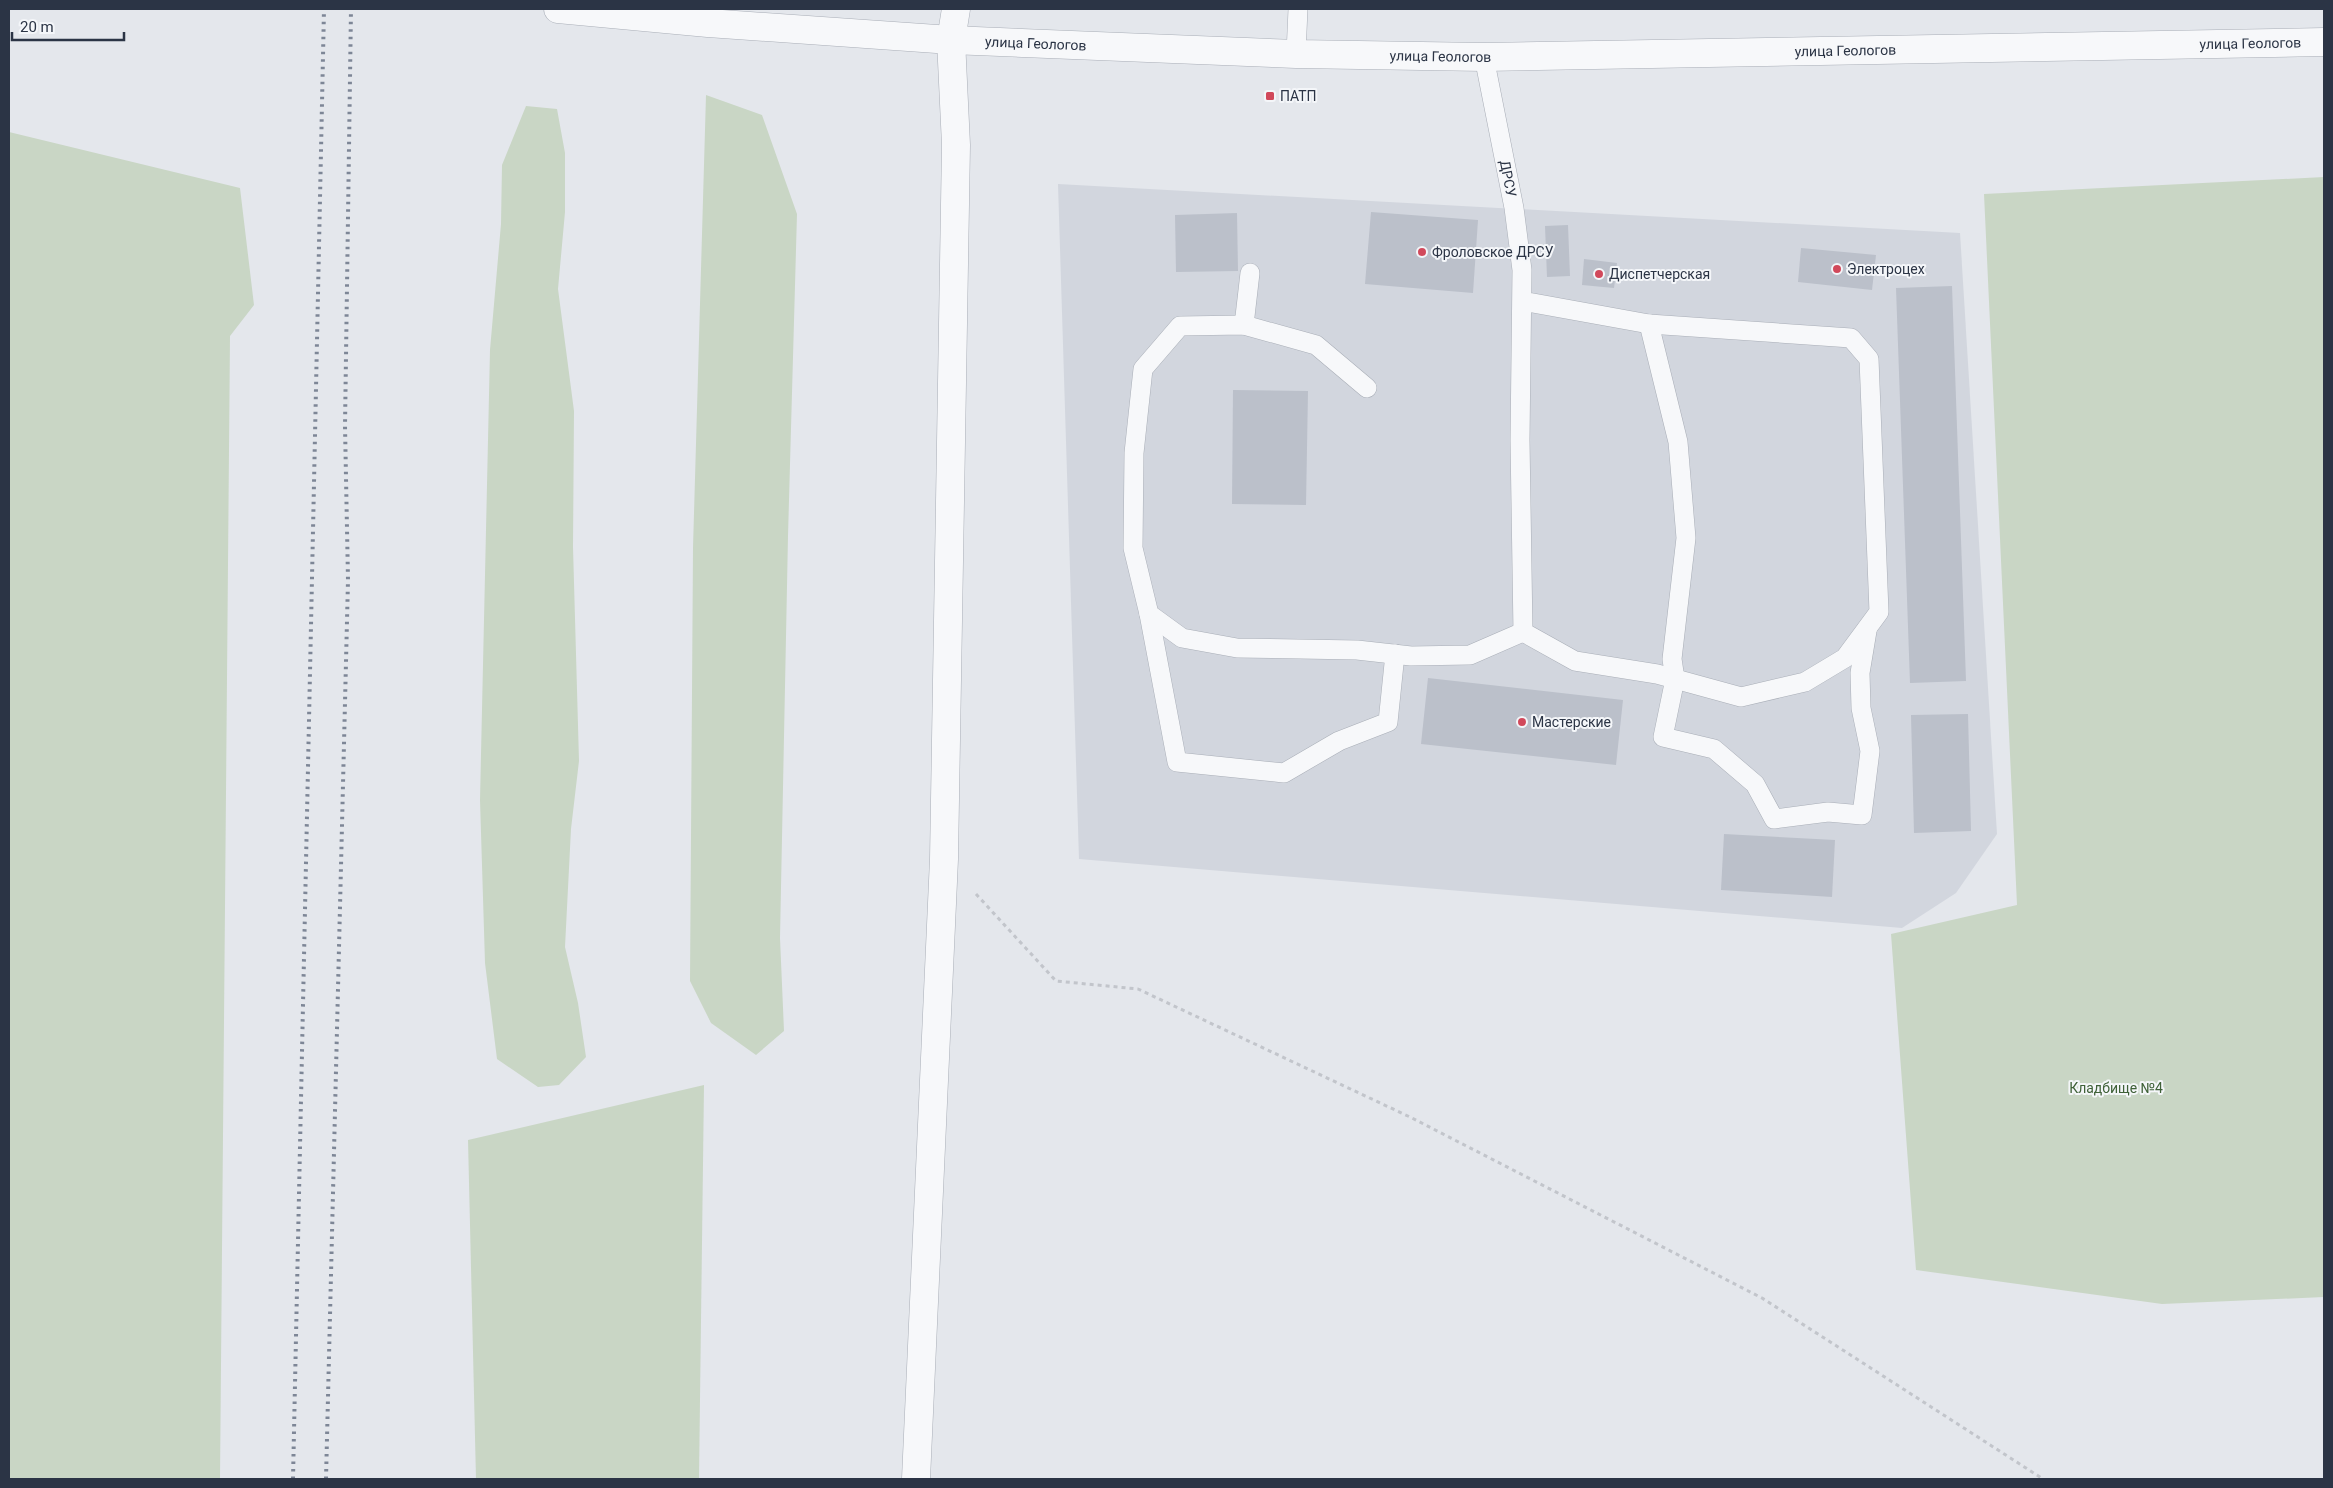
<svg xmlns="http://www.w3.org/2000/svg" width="2333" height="1488" viewBox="0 0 2333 1488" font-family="Roboto,sans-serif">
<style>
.built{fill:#d2d6de}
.green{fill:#c9d6c5}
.building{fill:#bbc0ca}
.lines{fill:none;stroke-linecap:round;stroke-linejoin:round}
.service-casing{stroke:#a9aeb7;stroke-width:20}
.minor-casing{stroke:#a9aeb7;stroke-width:29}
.tertiary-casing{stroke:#a9aeb7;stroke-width:29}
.path{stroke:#c2c5cb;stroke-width:3;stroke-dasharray:4 4;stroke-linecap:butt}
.service{stroke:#f7f8fa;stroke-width:19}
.minor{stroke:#f7f8fa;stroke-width:28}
.tertiary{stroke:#f7f8fa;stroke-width:28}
.rail{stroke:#7d8696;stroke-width:4;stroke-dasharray:2.5 5;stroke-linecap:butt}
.poi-dot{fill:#d1495b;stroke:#f4f6f9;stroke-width:2}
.labels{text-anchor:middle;stroke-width:4;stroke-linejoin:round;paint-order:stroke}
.street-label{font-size:14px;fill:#2b3445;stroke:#f4f6f9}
.poi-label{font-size:14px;fill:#2b3445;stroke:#f4f6f9;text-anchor:start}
.park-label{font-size:14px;fill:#3f6138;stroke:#f4f6f9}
</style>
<rect width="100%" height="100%" fill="#e4e7ec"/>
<polygon class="built" points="1058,184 1960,233 1997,834 1956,893 1902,928 1079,859"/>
<g class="green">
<polygon points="706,95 762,115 797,214 788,536 780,938 784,1031 756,1055 711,1023 690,981 693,548"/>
<polygon points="526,106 557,109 565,153 565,212 558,289 574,411 573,547 579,761 571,829 565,947 578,1003 586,1057 559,1085 538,1087 497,1059 485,963 480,800 490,350 501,224 502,165"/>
<polygon points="9,132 240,188 254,305 230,336 220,1479 9,1479"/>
<polygon points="2324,177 2324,1297 2162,1304 1916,1270 1891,934 2017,905 1984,194"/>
<polygon points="704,1085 699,1479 476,1479 468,1140"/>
</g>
<g class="building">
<polygon points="1371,212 1478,220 1473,293 1365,284"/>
<polygon points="1237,213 1238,271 1176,272 1175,215"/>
<polygon points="1568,225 1570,276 1547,277 1545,226"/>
<polygon points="1801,248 1876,255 1872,290 1798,282"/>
<polygon points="1584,259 1617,263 1614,288 1582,285"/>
<polygon points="1952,286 1966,681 1910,683 1896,288"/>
<polygon points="1233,390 1308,391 1306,505 1232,504"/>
<polygon points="1428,678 1623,700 1616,765 1421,744"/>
<polygon points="1968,714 1971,831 1914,833 1911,715"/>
<polygon points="1724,834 1835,840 1832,897 1721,890"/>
</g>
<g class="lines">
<g class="service-casing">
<g id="service">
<polyline points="1296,54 1298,9"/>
<path id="s1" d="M1484,57L1514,208L1522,270L1520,440L1523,632L1575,661L1657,674L1741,697L1805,682L1845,658L1879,612L1869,359L1851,338L1649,324L1522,301"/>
<polyline points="1649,324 1678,442 1686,538 1672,659 1675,679 1663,737 1714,749 1755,784 1774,819 1828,812 1862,815 1870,751 1861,708 1860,673 1867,631"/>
<polyline points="1244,325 1250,273"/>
<polyline points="1367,388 1316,345 1244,325 1180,326 1143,369 1134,453 1133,548 1149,614 1182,638 1237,648 1357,650 1411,656 1470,655 1523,632"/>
<polyline points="1149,614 1177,762 1284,773 1339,741 1388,722 1395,654"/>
</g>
</g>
<g class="minor-casing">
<polyline id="minor" points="916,1479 944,859 956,145 951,40 956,9"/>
</g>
<g class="tertiary-casing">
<g id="tertiary">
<path id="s2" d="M558,9L708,23L951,40L1296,54L1484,57L2324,42"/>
</g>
</g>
<polyline class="path" points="976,894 1056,981 1138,989 1410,1117 1762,1298 2043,1479"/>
<use href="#service" class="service"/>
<use href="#minor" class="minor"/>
<use href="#tertiary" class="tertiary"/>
<g class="rail">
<polyline points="293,1479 324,9"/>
<polyline points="326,1479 348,580 345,426 351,9"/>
</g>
</g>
<g class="poi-dot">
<rect x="1265" y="91" width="10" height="10" rx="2.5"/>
<circle cx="1422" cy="252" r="5"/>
<circle cx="1837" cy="269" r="5"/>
<circle cx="1599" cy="274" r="5"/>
<circle cx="1522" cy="722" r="5"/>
</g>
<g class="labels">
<g class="street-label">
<text dy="5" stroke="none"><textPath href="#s2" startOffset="479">улица Геологов</textPath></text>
<text dy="5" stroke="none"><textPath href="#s2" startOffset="1694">улица Геологов</textPath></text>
<text dy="5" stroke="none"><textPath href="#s2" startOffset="1289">улица Геологов</textPath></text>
<text dy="5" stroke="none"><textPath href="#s2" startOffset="884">улица Геологов</textPath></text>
<text dy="5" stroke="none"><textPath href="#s1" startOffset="124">ДРСУ</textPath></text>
</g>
<g class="poi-label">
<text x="1280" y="101">ПАТП</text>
<text x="1432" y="257">Фроловское ДРСУ</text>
<text x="1847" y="274">Электроцех</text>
<text x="1609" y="279">Диспетчерская</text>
<text x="1532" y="727">Мастерские</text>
</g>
<g class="park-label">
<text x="2116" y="1093">Кладбище №4</text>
</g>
</g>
<rect width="2333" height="1488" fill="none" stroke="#2b3445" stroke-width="20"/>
<path d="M12 32v8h112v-8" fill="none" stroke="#2b3445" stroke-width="2.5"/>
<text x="20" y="32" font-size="15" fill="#2b3445" stroke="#f4f6f9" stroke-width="4" paint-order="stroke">20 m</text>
</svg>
